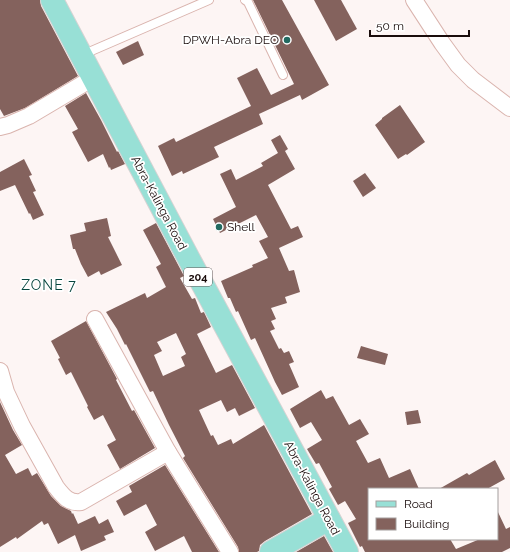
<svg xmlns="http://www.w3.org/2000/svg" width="510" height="552" viewBox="0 0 510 552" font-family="Raleway,sans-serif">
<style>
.building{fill:#84625d;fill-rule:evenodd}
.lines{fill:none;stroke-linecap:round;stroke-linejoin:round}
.lane-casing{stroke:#dab4ae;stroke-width:10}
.street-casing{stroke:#dab4ae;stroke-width:18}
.primary-casing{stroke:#d6d3d3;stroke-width:24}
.lane{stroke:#fff;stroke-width:8}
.street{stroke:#fff;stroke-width:16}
.primary{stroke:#98e0d6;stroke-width:22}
.poi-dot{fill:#226a61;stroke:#fff;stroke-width:1.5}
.labels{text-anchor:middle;stroke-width:3.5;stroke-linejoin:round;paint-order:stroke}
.shield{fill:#fff;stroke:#5e5554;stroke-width:1}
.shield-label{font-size:11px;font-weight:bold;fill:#190c0b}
.poi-label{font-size:12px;fill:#190c0b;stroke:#fff;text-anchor:end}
.street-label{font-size:12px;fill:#190c0b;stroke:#fff}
.quarter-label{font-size:14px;letter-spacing:1px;fill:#07463f;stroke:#fff}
</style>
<rect width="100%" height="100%" fill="#fdf5f4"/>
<g class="building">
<polygon points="0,0 40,0 41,6 78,76 25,108 4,116 0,109"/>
<polygon points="253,0 282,0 329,85 302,100 300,95 259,114 263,124 214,147 219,157 183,174 182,171 172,176 158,146 174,138 176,142 251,106 237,78 257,68 271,95 294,84"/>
<polygon points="314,0 341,0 357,29 336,41"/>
<polygon points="138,41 144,55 123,65 116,52"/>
<polygon points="86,93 101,120 117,152 118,151 125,164 111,170 110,167 109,168 103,154 88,162 72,132 78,129 65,106"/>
<polygon points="400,105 425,142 407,155 406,154 398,159 375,125 382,119 382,118"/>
<polygon points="280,135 288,149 285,151 295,169 268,185 291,229 298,226 303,237 279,248 289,271 294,270 300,292 285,297 287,303 271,308 276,319 271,321 275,329 270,331 279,349 281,348 284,353 289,351 294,362 289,364 299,387 282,395 275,382 255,338 251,340 238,311 236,312 230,298 228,298 221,281 253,267 252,265 268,258 259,241 268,237 256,215 220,233 213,219 236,207 220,174 231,169 236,180 263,166 261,163 278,153 271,140"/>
<polygon points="24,159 32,175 29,176 36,191 33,192 44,215 33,220 30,213 29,214 15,185 0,191 0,172"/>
<polygon points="365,173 376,188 363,197 353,181"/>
<polygon points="107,218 111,236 108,237 122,265 101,275 99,271 88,277 81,264 75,249 73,249 70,235 86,231 84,223"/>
<path d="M156,223L184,276L180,278L192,299L195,298L201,313L204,312L211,327L197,334L216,373L232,365L255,408L239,416L235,408L227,412L221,400L199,410L211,436L213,435L218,445L231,439L233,444L264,425L312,514L265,541L260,545L259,551L257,552H239L238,547L183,458L185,456L169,425L153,391L150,392L126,344L125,345L117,329L106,312L145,293L147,298L166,287L156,267L161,264L143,230ZM176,333L186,354L181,357L185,366L163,376L154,355L162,351L157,342Z"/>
<polygon points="86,321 117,379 116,380 132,411 134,410 155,448 120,469 107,445 116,440 103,415 94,420 87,407 88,406 71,372 66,375 58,359 60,358 51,341"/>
<polygon points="361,346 388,354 385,365 357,358"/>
<polygon points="321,390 326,399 333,396 349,425 360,419 369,434 356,441 368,463 380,458 389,478 410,469 419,489 369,489 369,539 450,539 456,549 480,539 497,539 497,510 506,529 510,527 510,548 502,552 365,552 362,546 360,547 348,523 356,519 345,501 338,505 329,489 332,487 319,463 316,464 307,449 322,440 311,422 300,428 290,409"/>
<polygon points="0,402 13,430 22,445 5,455 16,474 28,468 32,476 37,473 51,496 61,506 71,511 72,514 73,513 78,524 95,516 99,524 108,519 114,532 104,536 106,540 81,551 75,535 58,544 48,523 44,525 42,521 17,539 16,537 0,547"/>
<polygon points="418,410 421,423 407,425 405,412"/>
<polygon points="495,460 505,479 487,489 439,489 467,473 469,475"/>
<polygon points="165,465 219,552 192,552 184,536 155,551 145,532 157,525 146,504 124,516 116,501 132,492 129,486"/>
<polygon points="324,536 333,552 296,552"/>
</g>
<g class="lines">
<g class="lane-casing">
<g id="lane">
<polyline points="245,0 248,2 283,75"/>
<polyline points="82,55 209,0"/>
</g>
</g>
<g class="street-casing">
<g id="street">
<polyline points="414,0 442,43 458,65 473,80 510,108"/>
<polyline points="0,127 8,125 29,116 93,78"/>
<polyline points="95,319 168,452 230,552"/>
<path d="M0,371L6,392L22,426L56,487C63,496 69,504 81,502L168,452"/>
</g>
</g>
<g class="primary-casing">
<g id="primary">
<polyline points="52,0 189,259 347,552"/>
<polyline points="271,552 329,519"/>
</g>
</g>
<use href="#lane" class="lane"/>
<use href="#street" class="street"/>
<use href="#primary" class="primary"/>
</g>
<g class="poi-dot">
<circle cx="287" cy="40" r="4"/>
<circle cx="219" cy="227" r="4"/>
</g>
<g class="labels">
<rect class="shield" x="184" y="268" width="28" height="18" rx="3"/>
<g class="shield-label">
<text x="198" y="281">204</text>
</g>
<g class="poi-label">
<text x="279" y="44">DPWH-Abra DEO</text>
<text x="227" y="231" text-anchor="start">Shell</text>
</g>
<g class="street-label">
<text transform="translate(159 203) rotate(62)" y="4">Abra-Kalinga Road</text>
<text transform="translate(312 488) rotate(62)" y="4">Abra-Kalinga Road</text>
</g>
<g class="quarter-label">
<text x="49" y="290">ZONE 7</text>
</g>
</g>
<rect x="368" y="488" width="130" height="52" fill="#ffffff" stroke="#a39e9d"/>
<rect x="376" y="501" width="20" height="6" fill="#98e0d6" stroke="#a39e9d"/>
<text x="404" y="508" font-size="12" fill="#190c0b">Road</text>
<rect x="376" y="518" width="20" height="12" fill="#84625d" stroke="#a39e9d"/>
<text x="404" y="528" font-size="12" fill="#190c0b">Building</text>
<path d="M370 30v6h99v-6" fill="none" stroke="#190c0b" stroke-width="2"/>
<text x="376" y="30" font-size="12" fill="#190c0b" stroke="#ffffff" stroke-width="3" paint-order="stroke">50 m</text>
</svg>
